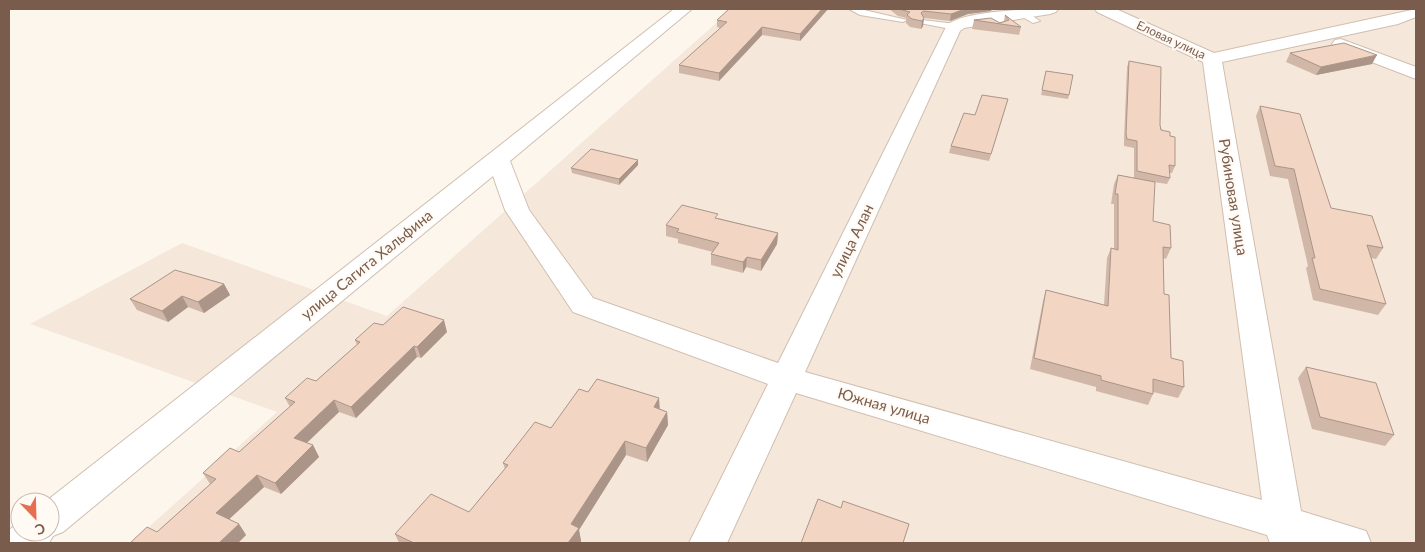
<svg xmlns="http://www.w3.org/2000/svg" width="1425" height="552" viewBox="0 0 1425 552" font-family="Lato,sans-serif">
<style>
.residential{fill:#f5e8da}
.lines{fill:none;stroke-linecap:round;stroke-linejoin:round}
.service-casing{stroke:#d1beb0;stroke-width:2}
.minor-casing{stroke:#d1beb0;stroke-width:2}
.service{fill:#fff;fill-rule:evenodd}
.minor{fill:#fff;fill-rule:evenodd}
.wall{fill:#d1b7a8}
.shaded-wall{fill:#aa9588}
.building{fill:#f3d5c3;stroke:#aa9588}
.labels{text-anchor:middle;stroke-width:4;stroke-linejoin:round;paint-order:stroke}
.far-street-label{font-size:12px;fill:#7a5c4d;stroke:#fffaf3}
.street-label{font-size:15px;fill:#7a5c4d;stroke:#fffaf3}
</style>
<rect width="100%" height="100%" fill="#fdf6ec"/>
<polygon class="residential" points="732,9 1416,9 1416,543 131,543 277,412 30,324 182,243 387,316"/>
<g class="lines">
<g class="service-casing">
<g id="service">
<polygon points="849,9 860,9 907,20 903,22 860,15"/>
<polygon points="1019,11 1025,11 1040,21 1033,23 1019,15"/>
<polygon points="922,20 956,24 960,27 956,30 925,24 922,24"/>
</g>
</g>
<g class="minor-casing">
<g id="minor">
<path d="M674,9H692L510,161L529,210L593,298L778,363L947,25C966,10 1033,9 1058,9L1056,12L1050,14L964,28L960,31L805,372L1262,500L1203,62L1097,12L1095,9H1116L1214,53L1416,9V17L1398,24L1222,62L1301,511L1366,531L1371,543H1270L1267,535L796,393L727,543H689L768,384L573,312L505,210L493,176L63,532L53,536L49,543H9V530L20,521V532H50V502H45Z"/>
<polygon points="1341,39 1416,67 1416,79 1335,48 1332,44 1335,40"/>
</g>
</g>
<use href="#service" class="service"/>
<use href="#minor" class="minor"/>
</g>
<g class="wall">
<polygon points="729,9 828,9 800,41 762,35 719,81 679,73 679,65 720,28 717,27 717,20"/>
<polygon points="889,9 992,9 991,11 968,14 950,21 924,18 923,26 921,29 910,27 906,23 906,18 898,16"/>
<polygon points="1005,15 1021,27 1019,35 972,29 974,20 1000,23 1004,21"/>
<polygon points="1290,53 1372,64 1316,75 1286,62"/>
<polygon points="1129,61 1160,125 1175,166 1172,173 1169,173 1170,178 1167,184 1147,181 1153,221 1171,248 1166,259 1163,258 1164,294 1171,358 1184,387 1178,398 1153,392 1153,394 1148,405 1096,391 1096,387 1030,369 1043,301 1046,290 1104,305 1107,258 1111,248 1114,249 1114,204 1111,204 1114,184 1118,175 1134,178 1134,148 1124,146 1124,140 1127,67"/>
<polygon points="1046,71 1069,95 1068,99 1041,95"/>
<polygon points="1006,106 989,161 949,153 951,146 975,115"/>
<polygon points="1260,106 1331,208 1383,248 1376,259 1371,258 1386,304 1378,315 1313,300 1306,268 1308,266 1288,179 1270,176 1256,116"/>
<polygon points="638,165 619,185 572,173 571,168"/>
<polygon points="718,218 778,233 777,244 761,271 746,267 743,273 711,265 711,254 713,252 678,243 678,239 666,236 666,225"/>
<polygon points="224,284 230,295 204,313 188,307 168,322 137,310 130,299"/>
<polygon points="383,325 447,332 421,358 417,357 356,418 339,412 307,443 313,445 319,457 281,494 264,487 229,519 239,524 246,535 238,543 130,543 157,532 210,484 203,473 239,452 290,407 285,398 316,381 357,345 355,340"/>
<polygon points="1306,367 1394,435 1385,446 1312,429 1298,378"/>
<polygon points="660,409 667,412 668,425 647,462 626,455 579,530 581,541 580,543 399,543 395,534 469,512 505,469 503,463 551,428"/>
</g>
<g class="shaded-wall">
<polygon points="822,9 828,9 800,41 800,34"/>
<polygon points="965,9 992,9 991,11 968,14 950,21 951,14"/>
<polygon points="924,18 923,26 921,29 922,21"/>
<polygon points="762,27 762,35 719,81 719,73"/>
<polygon points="1377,55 1372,64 1316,75 1321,67"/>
<polygon points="638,160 638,165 619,185 619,179"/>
<polygon points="778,233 777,244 761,271 761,260"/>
<polygon points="747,257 746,267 743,273 743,262"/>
<polygon points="224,284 230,295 204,313 198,302"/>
<polygon points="182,296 188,307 168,322 162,311"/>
<polygon points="444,320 447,332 421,358 417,347"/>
<polygon points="414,346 417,357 356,418 351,407"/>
<polygon points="659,398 660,412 654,407"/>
<polygon points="334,400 339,412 300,449 294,438"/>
<polygon points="667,412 668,425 647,462 646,448"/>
<polygon points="625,441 626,455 579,530 581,541 580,543 568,543 571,524"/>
<polygon points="313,445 319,457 281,494 275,483"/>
<polygon points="257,475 264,487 224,524 216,513"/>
<polygon points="239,524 246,535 238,543 219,543"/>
</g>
<g class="building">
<polygon points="729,9 822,9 800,34 762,27 719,73 679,65 727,22 717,20"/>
<polygon points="899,9 965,9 951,14 923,11 921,13 924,18 922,21 912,19 907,15 910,12"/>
<polygon points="1005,15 1021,27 974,20 991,18 1000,23 1009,20"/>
<polygon points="1344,43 1377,55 1321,67 1290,53"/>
<polygon points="1129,61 1161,67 1160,125 1161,130 1170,132 1170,136 1175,137 1175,166 1169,165 1170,178 1137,171 1137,141 1127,139 1126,134"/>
<polygon points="1046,71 1073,75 1069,95 1042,90"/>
<polygon points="982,95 1008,99 991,154 951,146 964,113 975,115"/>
<polygon points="1260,106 1300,114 1331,208 1372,216 1383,248 1367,245 1386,304 1320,289 1312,258 1315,258 1294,169 1275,166"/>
<polygon points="591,149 638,160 619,179 571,168"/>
<polygon points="1118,175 1155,182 1153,221 1170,225 1171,248 1163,247 1164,294 1169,295 1171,358 1183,361 1184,387 1153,379 1153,394 1101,380 1101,376 1034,358 1046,290 1108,306 1111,248 1118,250 1118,194 1115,194"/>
<polygon points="682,205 718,214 715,218 778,233 761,260 747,257 743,262 711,254 719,243 677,232 679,229 666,225"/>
<polygon points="175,270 224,284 198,302 182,296 162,311 130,299"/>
<polygon points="403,307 444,320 417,347 414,346 351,407 334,400 294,438 313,445 275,483 257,475 216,513 239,524 219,543 130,543 147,527 157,532 216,479 203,473 230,448 239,452 295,402 285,398 307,378 316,381 360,342 355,340 374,323 383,325"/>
<polygon points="1306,367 1376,383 1394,435 1320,417"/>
<polygon points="597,379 659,398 654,407 667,412 646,448 625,441 571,524 579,528 568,543 414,543 395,534 431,494 469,512 508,465 503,463 535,422 551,428 579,389 588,392"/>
<polygon points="818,499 841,508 843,501 909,524 903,543 801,543"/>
</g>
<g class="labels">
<g class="far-street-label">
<text transform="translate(1171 40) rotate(25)" y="4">Еловая улица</text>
</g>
<g class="street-label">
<text transform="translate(1233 197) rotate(81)" y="5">Рубиновая улица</text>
<text transform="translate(852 241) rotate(-64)" y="5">улица Алан</text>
<text transform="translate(367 265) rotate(-39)" y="5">улица Сагита Хальфина</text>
<text transform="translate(884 406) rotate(16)" y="5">Южная улица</text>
</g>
</g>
<rect width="1425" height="552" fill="none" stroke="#7a5c4d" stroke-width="20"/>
<g transform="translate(35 517) rotate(157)"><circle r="24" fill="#fffaf3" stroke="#cabbb1"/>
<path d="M0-4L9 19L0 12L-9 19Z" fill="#e76f51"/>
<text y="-8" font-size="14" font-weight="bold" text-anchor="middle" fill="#7a5c4d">С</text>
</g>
</svg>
